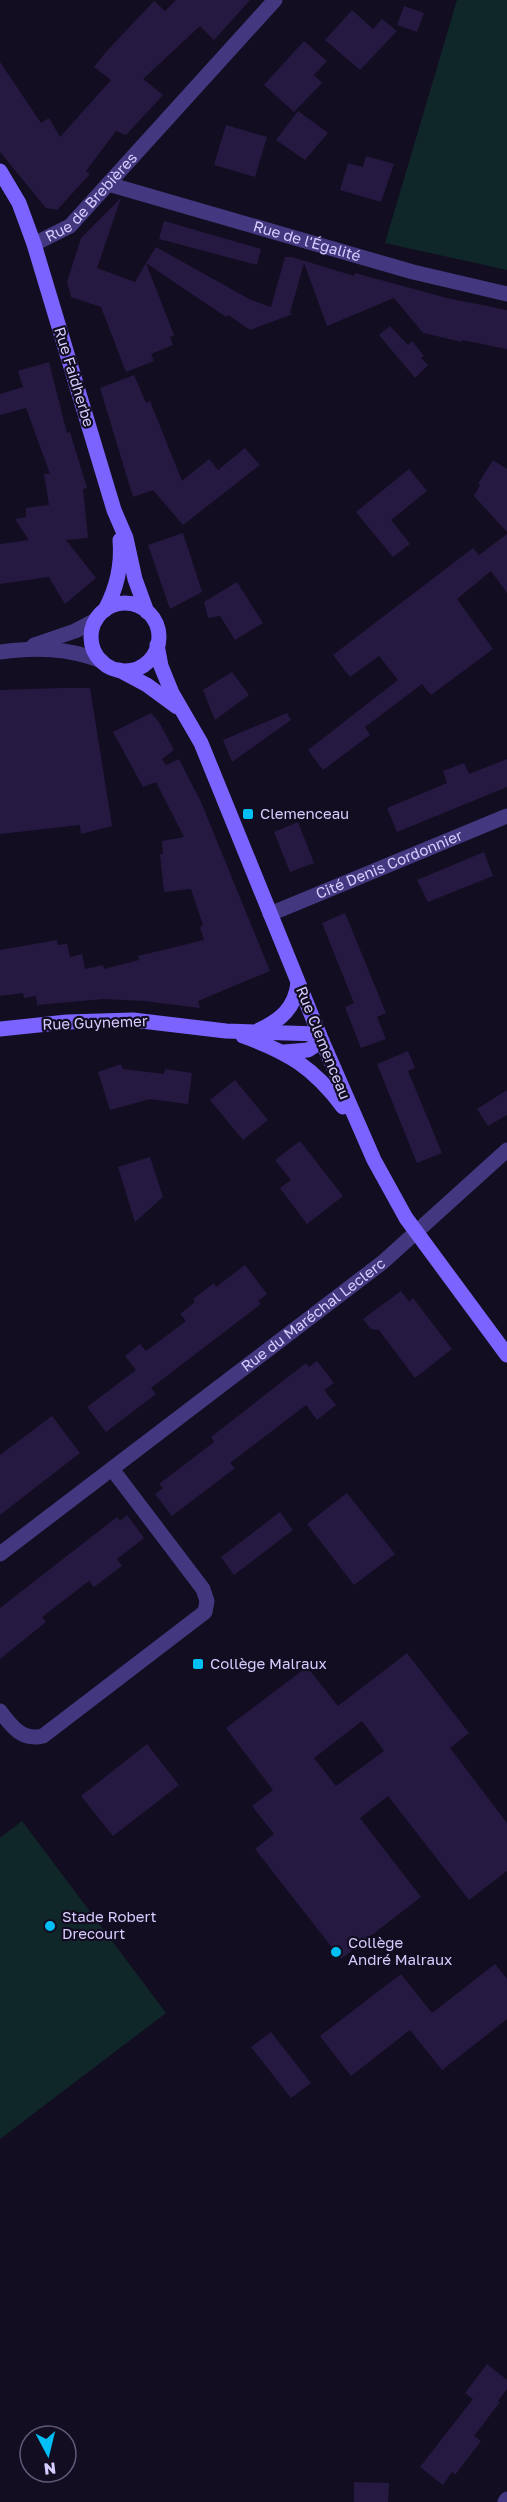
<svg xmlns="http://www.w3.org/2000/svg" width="507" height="2502" viewBox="0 0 507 2502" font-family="'Golos Text',sans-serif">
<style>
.green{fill:#10272a}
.building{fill:#261941;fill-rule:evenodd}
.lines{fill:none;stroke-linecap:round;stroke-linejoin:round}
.street{stroke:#43387f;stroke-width:15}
.secondary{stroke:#7a63fe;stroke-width:15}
.poi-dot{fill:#01bff5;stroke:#120d20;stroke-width:2}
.labels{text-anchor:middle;stroke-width:4.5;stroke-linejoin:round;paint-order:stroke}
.street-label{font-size:15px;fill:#d8ccff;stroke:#120d20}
.poi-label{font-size:15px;fill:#d8ccff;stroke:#120d20;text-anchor:start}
</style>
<rect width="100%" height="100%" fill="#120d20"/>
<g class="green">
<polygon points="457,0 507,0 507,270 385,243"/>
<polygon points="22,1821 166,2013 0,2139 0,1838"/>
</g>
<g class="building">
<polygon points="176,0 250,0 214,40 200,26 143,79 163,95 126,135 116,131 86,171 90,174 57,210 46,208 0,152 0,62 41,123 49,118 60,137 111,80 94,67 105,53 154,1 165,11"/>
<polygon points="404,6 424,13 417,32 397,25"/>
<polygon points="352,10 373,29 382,19 397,31 360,70 325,40"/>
<polygon points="304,41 327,61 314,75 322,83 294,112 264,85"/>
<polygon points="298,111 328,133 305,160 276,140"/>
<polygon points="226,125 267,137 255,177 214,165"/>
<polygon points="366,156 394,164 381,202 340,190 348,163 363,167"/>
<polygon points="121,198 97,268 135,282 146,263 174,335 170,337 173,345 151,354 154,361 126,372 101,307 71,297 67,282 81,238"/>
<polygon points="164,221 261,249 257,265 159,239"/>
<polygon points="156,247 251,300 271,307 285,257 292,257 354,276 355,273 447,298 507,310 507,349 462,340 462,342 423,333 394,298 327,326 304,263 290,313 293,314 250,330 228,315 226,317 146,263"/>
<polygon points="390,326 408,345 412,341 424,356 421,358 428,365 415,378 379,335"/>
<polygon points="49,362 67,433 70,432 87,488 83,489 88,538 66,540 96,578 65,604 49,577 0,584 0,544 29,540 15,519 26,517 26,508 49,505 44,474 50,474 26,408 0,415 0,394 23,387 18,371"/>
<polygon points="134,375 146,403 150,401 182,481 209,459 218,470 245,448 260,465 183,525 153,490 133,497 100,388"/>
<polygon points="493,460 507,469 507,532 474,496 480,485 478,484"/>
<polygon points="409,469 427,491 391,520 410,544 393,557 356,512"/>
<polygon points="183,533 202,592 170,609 148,545"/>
<polygon points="507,534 507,593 491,571 457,599 493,649 431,695 422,684 365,727 370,735 323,770 308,750 398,680 379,656 350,677 333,655 473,548 479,555"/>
<polygon points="237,582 263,623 235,640 220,616 208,618 204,602"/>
<polygon points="232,672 249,695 215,720 203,690"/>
<polygon points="61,688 90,688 112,826 81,834 80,825 0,834 0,690"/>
<polygon points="151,713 159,722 174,750 162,759 166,765 179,759 201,802 270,971 198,1001 200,1008 144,1001 104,999 37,1005 36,996 24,998 23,993 0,996 0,950 57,940 58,945 67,944 70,957 82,954 85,969 103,965 104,969 139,960 138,956 204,940 200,927 203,925 191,889 164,892 160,854 163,854 162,841 184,837 156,782 143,787 113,732"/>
<polygon points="287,713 291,720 232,762 223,740"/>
<polygon points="507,759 507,787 397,832 387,808 447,783 443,771 464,763 469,774"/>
<polygon points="298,822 314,863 290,872 274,832"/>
<polygon points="484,852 493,876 428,902 417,880"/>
<polygon points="345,913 386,1013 377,1017 386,1039 361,1048 345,1007 354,1003 322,923"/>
<polygon points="408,1051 415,1068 408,1071 442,1153 417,1163 377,1064"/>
<polygon points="121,1064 123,1069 164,1074 165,1069 192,1073 188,1104 150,1099 110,1110 98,1072"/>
<polygon points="235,1080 268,1120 243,1140 210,1100"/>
<polygon points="507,1090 507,1115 488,1126 477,1109"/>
<polygon points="300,1141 343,1196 307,1224 280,1188 291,1180 275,1160"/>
<polygon points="150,1157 163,1197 135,1222 118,1167"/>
<polygon points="245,1265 267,1294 258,1301 261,1304 151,1388 156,1394 106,1432 87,1407 136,1370 125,1356 140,1344 146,1351 186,1321 180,1314 195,1302 193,1299 214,1283 216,1287"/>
<polygon points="401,1291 409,1302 413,1298 452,1349 415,1378 379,1330 371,1329 363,1319"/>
<polygon points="317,1361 334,1383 324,1390 336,1405 317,1420 306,1405 230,1463 235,1468 172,1516 155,1494 163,1488 159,1484 214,1442 211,1437 306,1363 309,1367"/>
<polygon points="52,1416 80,1453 0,1515 0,1455"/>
<polygon points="347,1493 395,1554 354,1585 307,1524"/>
<polygon points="280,1512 293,1530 234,1575 221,1557"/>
<polygon points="127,1515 144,1538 117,1559 122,1566 94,1587 89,1581 42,1617 46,1622 0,1659 0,1608 117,1517 120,1521"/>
<path d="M407,1653L469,1733L450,1748L507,1823V1871L469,1900L388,1796L360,1818L421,1897L341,1959L255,1849L274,1834L252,1806L273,1790L226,1728L307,1667L338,1706ZM362,1721L384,1751L336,1786L314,1758Z"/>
<polygon points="147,1744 179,1785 113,1836 81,1796"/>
<polygon points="495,1964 507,1979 507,2019 442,2070 410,2030 351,2076 320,2036 401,1974 432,2013"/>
<polygon points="271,2032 311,2083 291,2098 251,2047"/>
<polygon points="487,2364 507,2380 507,2389 498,2401 500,2402 474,2436 481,2441 455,2475 452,2472 443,2485 420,2467 473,2399 465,2393"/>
<polygon points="354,2482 389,2483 388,2502 354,2502"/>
</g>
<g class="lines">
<g class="street">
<path id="s1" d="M108,184L413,272L507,294"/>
<path id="s2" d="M34,244L70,226L275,0"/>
<polyline points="34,645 75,631 96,620"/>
<path d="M0,652C36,647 68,648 102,661"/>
<path id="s3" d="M270,914L507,816"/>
<path id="s4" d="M0,1554L383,1262L507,1150"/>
<path d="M0,1711C12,1727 22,1741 43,1736L205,1612L207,1601L203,1589L112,1469"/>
<polyline points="505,2502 507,2499"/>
</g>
<g class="secondary">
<polyline points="0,171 19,203 34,244 114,510 126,538 135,579 147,612"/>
<circle cx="125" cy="637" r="34"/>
<path d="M105,610C117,588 122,564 120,540"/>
<polyline points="157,645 161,666 172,693 201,743 322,1041 374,1160 406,1218 507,1355"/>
<polyline points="119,670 147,685 177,707"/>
<polyline points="0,1029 67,1022 133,1020 226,1031 319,1034"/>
<path d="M259,1030C281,1020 295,1008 298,983"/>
<path d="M243,1036C288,1052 314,1068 343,1107"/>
<polyline points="284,1052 308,1050 322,1041"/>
</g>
</g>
<g class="poi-dot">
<rect x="242" y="808" width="12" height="12" rx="3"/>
<rect x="192" y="1658" width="12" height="12" rx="3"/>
<circle cx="50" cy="1926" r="6"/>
<circle cx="336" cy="1952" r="6"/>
</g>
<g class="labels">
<g class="street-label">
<text dy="5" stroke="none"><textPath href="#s2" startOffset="75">Rue de Brebières</textPath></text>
<text dy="5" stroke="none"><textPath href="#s1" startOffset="207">Rue de l'Égalité</textPath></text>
<text transform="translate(74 377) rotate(73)" y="5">Rue Faidherbe</text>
<text dy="5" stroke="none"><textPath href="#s3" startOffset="129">Cité Denis Cordonnier</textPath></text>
<text transform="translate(95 1023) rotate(-2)" y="5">Rue Guynemer</text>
<text transform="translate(323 1043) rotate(68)" y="5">Rue Clemenceau</text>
<text dy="5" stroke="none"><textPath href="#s4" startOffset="394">Rue du Maréchal Leclerc</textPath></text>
</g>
<g class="poi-label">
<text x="260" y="819">Clemenceau</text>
<text x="210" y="1669">Collège Malraux</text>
<text x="62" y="1922">Stade Robert<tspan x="62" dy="17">Drecourt</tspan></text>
<text x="348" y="1948">Collège<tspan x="348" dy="17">André Malraux</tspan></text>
</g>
</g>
<g transform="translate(48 2454) rotate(173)"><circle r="28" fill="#120d20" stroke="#615979" stroke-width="1.5"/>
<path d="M0-4.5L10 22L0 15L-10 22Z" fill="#01bff5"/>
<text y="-9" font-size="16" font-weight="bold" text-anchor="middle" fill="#d8ccff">N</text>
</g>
</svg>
